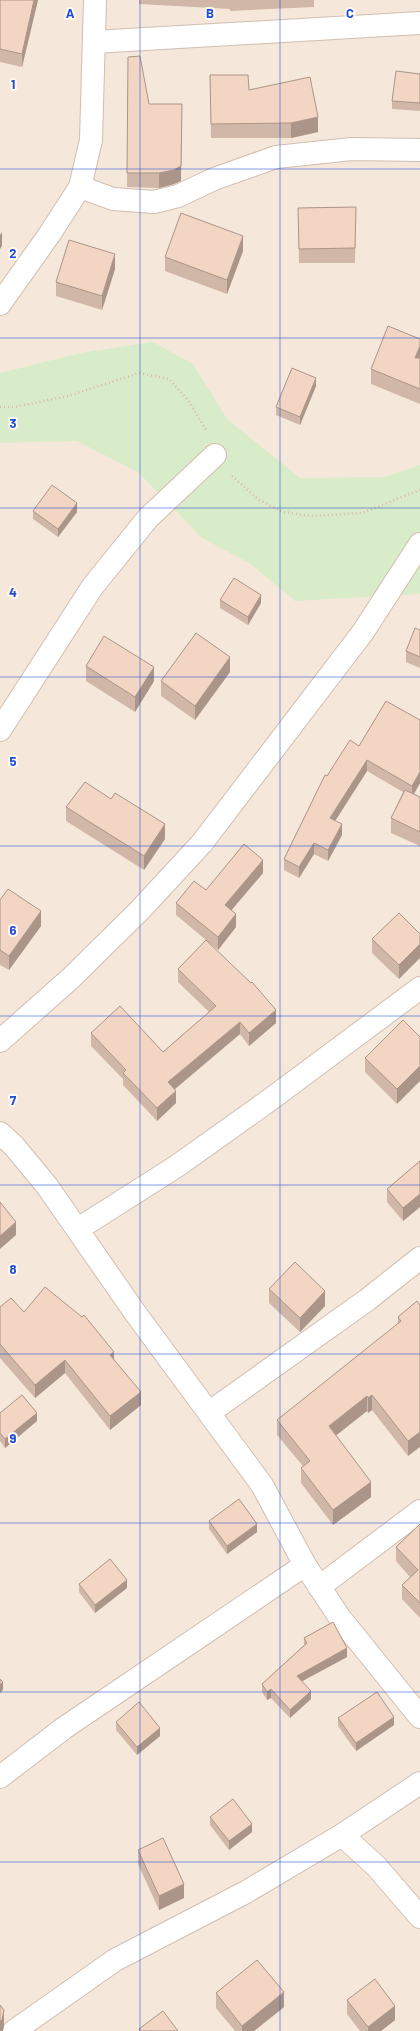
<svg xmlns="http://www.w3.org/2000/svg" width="420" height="2031" viewBox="0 0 420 2031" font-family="Barlow,sans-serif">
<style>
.residential{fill:#f5e8da}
.green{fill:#d8ecc9}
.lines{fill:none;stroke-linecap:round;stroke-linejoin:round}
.street-casing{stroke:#d1beb0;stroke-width:24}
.path{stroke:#d9b8a5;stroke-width:2.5;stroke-dasharray:1 3;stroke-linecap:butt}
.street{stroke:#fff;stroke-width:22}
.wall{fill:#d1b7a8}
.shaded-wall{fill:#aa9588}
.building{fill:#f3d5c3;stroke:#aa9588}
.grid{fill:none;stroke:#1d4ed8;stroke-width:1;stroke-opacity:0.55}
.grid-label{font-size:13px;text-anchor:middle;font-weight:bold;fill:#1d4ed8;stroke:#fffaf3;stroke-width:4;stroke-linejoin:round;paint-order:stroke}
</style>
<rect width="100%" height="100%" fill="#fdf6ec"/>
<rect class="residential" x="0" y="0" width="420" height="2031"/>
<polygon class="green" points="153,342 193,364 227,419 300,478 384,477 420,465 420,594 295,601 251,564 202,538 138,472 77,441 0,443 0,373 81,353"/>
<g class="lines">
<g class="street-casing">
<g id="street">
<polyline points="94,42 420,23"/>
<polyline points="80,187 113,199 154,202 178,196 214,179 276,157 352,149 420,150"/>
<polyline points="0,304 49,235 80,187 91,140 95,0"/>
<polyline points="0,730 93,586 148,518 215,455"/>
<polyline points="0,1041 71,978 140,910 202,843 363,632 420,544"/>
<polyline points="0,1133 14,1146 47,1186 136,1314 262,1485 305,1565 340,1618 420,1717"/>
<polyline points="78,1229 177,1166 271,1099 420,988"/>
<polyline points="210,1412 367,1300 420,1258"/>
<polyline points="319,1587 420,1511"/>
<polyline points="0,1777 64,1728 305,1565"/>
<polyline points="342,1835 420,1783"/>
<polyline points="14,2031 115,1960 246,1892 342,1835 376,1866 420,1917"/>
</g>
</g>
<g class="path">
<polyline points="0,407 14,407 68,396 139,373 169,379 188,400 206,430"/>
<polyline points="232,476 259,500 283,512 311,516 362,513 420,490"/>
</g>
<use href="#street" class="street"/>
</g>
<g class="wall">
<polygon points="0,0 38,0 22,67 0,62"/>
<polygon points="139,0 314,0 314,7 230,11 230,9 139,4"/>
<polygon points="128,57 149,104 181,181 174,184 159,188 127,187"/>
<polygon points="420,74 420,111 392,109 392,101"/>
<polygon points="210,75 249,90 318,132 291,138 211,138"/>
<polygon points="356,207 355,263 299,263 298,208"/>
<polygon points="243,251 227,294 165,271 165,257"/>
<polygon points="115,269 102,310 56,296 56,282"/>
<polygon points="420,339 420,414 420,404 371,384 371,369"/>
<polygon points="316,386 300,425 276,415 276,407"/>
<polygon points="33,511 77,512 58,537 33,519"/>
<polygon points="220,600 261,603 248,625 220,608"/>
<polygon points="420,630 420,668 406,662 406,651"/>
<polygon points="86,666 154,681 135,712 86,681"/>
<polygon points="230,672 195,720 161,696 161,681"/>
<polygon points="420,719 420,783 414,794 420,797 420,846 391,833 391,818 403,792 367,771 335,821 342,835 328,861 314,854 299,878 284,870 284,859 327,776 359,746"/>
<polygon points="66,807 165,839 144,870 66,821"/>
<polygon points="263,873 231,910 236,927 218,950 176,915 176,903 206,890"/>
<polygon points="0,900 41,926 9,970 0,965"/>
<polygon points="420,934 399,979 372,953 372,939"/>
<polygon points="178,969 276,1023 249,1046 240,1034 174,1089 176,1103 157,1121 123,1085 123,1079 91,1046 91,1033 163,1052 209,1012 178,982"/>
<polygon points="403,1020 397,1104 365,1072 365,1058"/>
<polygon points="420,1161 420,1207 403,1221 387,1202 387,1189"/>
<polygon points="269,1289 325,1306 300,1332 269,1303"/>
<polygon points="417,1301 408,1456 372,1410 368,1413 367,1411 336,1435 371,1497 333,1525 301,1483 301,1468 303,1466 277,1435 277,1420 398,1324 398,1317"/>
<polygon points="0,1307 24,1312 114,1359 141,1405 110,1430 65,1373 35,1398 0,1358"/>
<polygon points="0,1413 37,1421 5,1448 0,1441"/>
<polygon points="209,1521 257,1532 227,1554 209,1529"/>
<polygon points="420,1524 420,1618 402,1599 402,1585 410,1577 396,1561 396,1547"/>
<polygon points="79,1584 127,1588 95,1613 79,1592"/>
<polygon points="304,1638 347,1657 302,1681 311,1699 290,1718 271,1698 267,1700 262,1692 262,1684 304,1645"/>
<polygon points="338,1718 394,1725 356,1751 338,1726"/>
<polygon points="116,1722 160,1736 137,1755 116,1730"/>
<polygon points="210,1817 252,1832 229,1850 210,1825"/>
<polygon points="138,1850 184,1898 159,1910 138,1864"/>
<polygon points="216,1993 284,2007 254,2031 235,2031 216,2008"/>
<polygon points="347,2000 395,2020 381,2031 360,2031 347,2014"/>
</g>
<g class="shaded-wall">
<polygon points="34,0 38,0 22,67 22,54"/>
<polygon points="182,104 181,181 174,184 159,188 159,173"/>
<polygon points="318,117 318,132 291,138 291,123"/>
<polygon points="2,232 2,246 0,249 0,235"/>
<polygon points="243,236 243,251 227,294 227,280"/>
<polygon points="115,254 115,269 102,310 102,296"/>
<polygon points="420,346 420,360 415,358"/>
<polygon points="316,378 316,386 300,425 300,417"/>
<polygon points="77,503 77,512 58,537 58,529"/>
<polygon points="261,595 261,603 248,625 248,617"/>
<polygon points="230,657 230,672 195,720 195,706"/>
<polygon points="154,667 154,681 135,712 135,697"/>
<polygon points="367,760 367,771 330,829 330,818"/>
<polygon points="420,772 420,783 412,797 412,786"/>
<polygon points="165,824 165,839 144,870 144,856"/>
<polygon points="342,824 342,835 328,861 328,850"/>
<polygon points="314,843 314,854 299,878 299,867"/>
<polygon points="263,860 263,873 225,918 225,905"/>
<polygon points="41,911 41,926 9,970 9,956"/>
<polygon points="236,914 236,927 218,950 218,937"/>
<polygon points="420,944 420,958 399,979 399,965"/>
<polygon points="276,1010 276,1023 249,1046 249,1033"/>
<polygon points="240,1022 240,1034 168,1095 168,1082"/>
<polygon points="420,1066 420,1081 397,1104 397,1089"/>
<polygon points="176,1091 176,1103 157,1121 157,1108"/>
<polygon points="420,1194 420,1207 403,1221 403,1208"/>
<polygon points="16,1222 16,1235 0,1249 0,1236"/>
<polygon points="325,1291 325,1306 300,1332 300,1318"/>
<polygon points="114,1352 114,1365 110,1355"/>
<polygon points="65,1360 65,1373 35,1398 35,1385"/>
<polygon points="141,1392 141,1405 110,1430 110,1416"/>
<polygon points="372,1395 372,1410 368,1413 368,1398"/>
<polygon points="367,1396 367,1411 329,1441 329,1426"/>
<polygon points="37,1413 37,1421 5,1448 5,1439"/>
<polygon points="420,1432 420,1447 408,1456 408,1441"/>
<polygon points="371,1482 371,1497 333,1525 333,1510"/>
<polygon points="257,1524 257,1532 227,1554 227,1546"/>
<polygon points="127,1580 127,1588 95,1613 95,1605"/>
<polygon points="347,1648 347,1657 297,1684 297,1676"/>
<polygon points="3,1682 3,1690 0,1693 0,1685"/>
<polygon points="271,1689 271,1698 267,1700 267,1692"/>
<polygon points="311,1691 311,1699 290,1718 290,1710"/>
<polygon points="394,1717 394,1725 356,1751 356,1743"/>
<polygon points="160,1728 160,1736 137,1755 137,1747"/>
<polygon points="252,1824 252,1832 229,1850 229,1841"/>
<polygon points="184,1884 184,1898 159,1910 159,1896"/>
<polygon points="284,1992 284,2007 254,2031 242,2031 242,2026"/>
<polygon points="395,2006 395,2020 381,2031 368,2031 368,2027"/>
<polygon points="4,2010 4,2025 3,2031 0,2031 0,2021"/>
</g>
<g class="building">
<polygon points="0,0 34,0 22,54 0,49"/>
<polygon points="140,56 149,104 182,104 181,166 174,170 159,173 127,173 128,57"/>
<polygon points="396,71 420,74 420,103 392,101"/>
<polygon points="210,75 248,75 249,90 310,77 318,117 291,123 211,124"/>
<polygon points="356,207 355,248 299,249 298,208"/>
<polygon points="181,213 243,236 227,280 165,257"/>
<polygon points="69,240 115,254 102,296 56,282"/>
<polygon points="388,326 420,339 420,346 415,358 420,358 420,389 371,369"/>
<polygon points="292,368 316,378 300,417 276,407"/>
<polygon points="52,485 77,503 58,529 33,511"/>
<polygon points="234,578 261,595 248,617 220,600"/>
<polygon points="415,628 420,630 420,657 406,651"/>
<polygon points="196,633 230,657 195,706 161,681"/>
<polygon points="104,636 154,667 135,697 86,666"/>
<polygon points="386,701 420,720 420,719 420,772 412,786 367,760 330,818 342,824 328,850 314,843 299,867 284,859 325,775 327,776 350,740 359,746"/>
<polygon points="85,782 111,799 115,793 165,824 144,856 66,807"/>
<polygon points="405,790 420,797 420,832 391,818"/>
<polygon points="244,844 263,860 225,905 236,914 218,937 176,903 194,881 206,890"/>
<polygon points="8,889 41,911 9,956 0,950 0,900"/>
<polygon points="399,913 420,934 420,944 399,965 372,939"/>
<polygon points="206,940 251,983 252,982 276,1010 249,1033 240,1022 168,1082 176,1091 157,1108 123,1073 126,1070 91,1033 120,1006 163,1052 216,1006 178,969"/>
<polygon points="403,1020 420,1037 420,1066 397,1089 365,1058"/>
<polygon points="420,1161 420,1194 403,1208 387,1189"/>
<polygon points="0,1202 16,1222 0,1236"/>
<polygon points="295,1262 325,1291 300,1318 269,1289"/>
<polygon points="45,1287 82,1317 84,1315 114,1352 110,1355 141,1392 110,1416 65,1360 35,1385 0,1344 0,1307 11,1298 24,1312"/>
<polygon points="417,1301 420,1305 420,1432 408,1441 372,1395 368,1398 367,1396 329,1426 371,1482 333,1510 301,1468 310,1461 277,1420 401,1321 398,1317"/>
<polygon points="22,1395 37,1413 5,1439 0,1433 0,1413"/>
<polygon points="239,1499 257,1524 227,1546 209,1521"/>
<polygon points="420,1524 420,1603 402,1585 418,1570 396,1547"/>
<polygon points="110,1559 127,1580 95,1605 79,1584"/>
<polygon points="333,1622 347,1648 297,1676 311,1691 290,1710 271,1689 267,1692 262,1684 307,1643 304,1638"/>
<polygon points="0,1679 3,1682 0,1685"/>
<polygon points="377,1692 394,1717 356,1743 338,1718"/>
<polygon points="139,1702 160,1728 137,1747 116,1722"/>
<polygon points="233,1799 252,1824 229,1841 210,1817"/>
<polygon points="163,1838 184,1884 159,1896 138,1850"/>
<polygon points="257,1960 284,1992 242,2026 216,1993"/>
<polygon points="375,1979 395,2006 368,2027 347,2000"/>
<polygon points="0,2005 4,2010 2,2020 0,2021"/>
<polygon points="163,2011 178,2031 140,2031 139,2029"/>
</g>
<path class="grid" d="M140,0V2031M280,0V2031M0,169H420M0,338H420M0,508H420M0,677H420M0,846H420M0,1016H420M0,1185H420M0,1354H420M0,1523H420M0,1692H420M0,1862H420"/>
<g class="grid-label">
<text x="70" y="18">A</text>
<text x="210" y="18">B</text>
<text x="350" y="18">C</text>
<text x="13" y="89">1</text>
<text x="13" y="258">2</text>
<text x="13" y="428">3</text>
<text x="13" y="597">4</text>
<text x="13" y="766">5</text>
<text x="13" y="935">6</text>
<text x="13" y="1105">7</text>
<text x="13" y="1274">8</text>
<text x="13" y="1443">9</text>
</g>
</svg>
